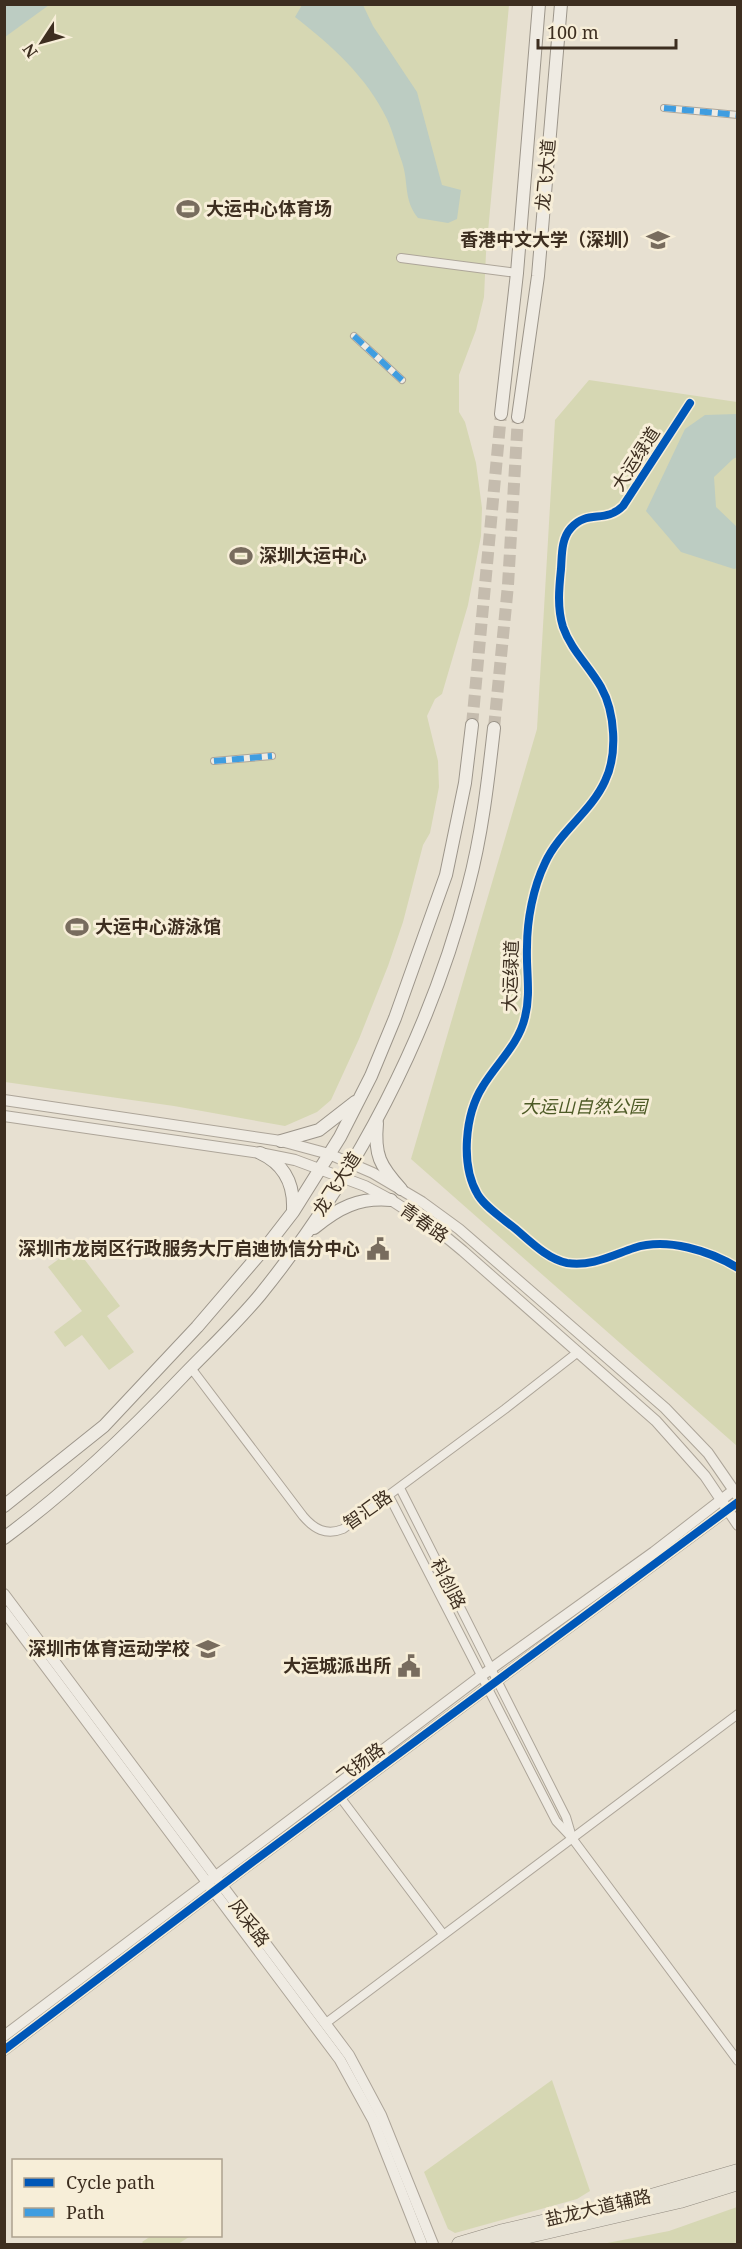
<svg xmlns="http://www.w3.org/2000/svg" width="742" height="2249" viewBox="0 0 742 2249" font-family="'Noto Serif','Noto Sans SC',serif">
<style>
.green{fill:#d6d7b3}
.water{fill:#bcccc2}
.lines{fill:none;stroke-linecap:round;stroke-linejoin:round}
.secondary-tunnel{stroke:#c5bcae;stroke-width:12;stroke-dasharray:12 6;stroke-linecap:butt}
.pedestrian-casing{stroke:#ada599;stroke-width:8}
.minor-casing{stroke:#ada599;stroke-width:10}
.tertiary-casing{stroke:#ada599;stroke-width:12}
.secondary-casing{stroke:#9c958a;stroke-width:14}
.primary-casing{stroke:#928b80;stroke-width:15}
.pedestrian{stroke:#efebe3;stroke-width:6}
.minor{stroke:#efebe3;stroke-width:8}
.tertiary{stroke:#efebe3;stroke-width:10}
.secondary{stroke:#efebe3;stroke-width:12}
.primary{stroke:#e6e1d4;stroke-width:14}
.quiet{stroke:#3f9de0;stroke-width:6;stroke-dasharray:12 6;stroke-linecap:butt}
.cycleway-casing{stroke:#f7eed8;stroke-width:11}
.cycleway{stroke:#0057b8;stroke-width:8}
.labels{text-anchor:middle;stroke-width:6;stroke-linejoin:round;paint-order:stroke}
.street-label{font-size:18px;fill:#3d2e20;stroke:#f7eed8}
.poi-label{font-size:18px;font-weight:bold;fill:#3d2e20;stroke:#f7eed8;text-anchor:end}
.park-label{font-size:18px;font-style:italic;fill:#4d5a26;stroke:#f7eed8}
</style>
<rect width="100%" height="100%" fill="#e7e0d1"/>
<g class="green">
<polygon points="5,5 509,5 486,253 484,297 476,330 459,375 459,412 465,422 476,463 482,508 481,536 468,605 442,694 435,699 427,716 438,761 439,787 430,833 423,845 403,922 388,966 359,1039 331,1100 317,1112 285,1126 174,1106 5,1082"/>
<polygon points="589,380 737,402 737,1446 411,1159 537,729 555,420"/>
<polygon points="75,1247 120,1306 107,1316 134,1352 109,1370 82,1335 65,1347 54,1332 82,1311 48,1267"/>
<polygon points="552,2080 590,2191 577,2199 455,2233 448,2229 424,2172"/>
<polygon points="737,2207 737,2244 602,2244 669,2231"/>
<polygon points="151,2236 188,2236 189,2237 178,2244 144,2244 142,2242"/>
</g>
<g class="water">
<polygon points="5,4 49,4 49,5 5,37"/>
<path d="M302,5H363L373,26L417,92L442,185L461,190L457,219L448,223L418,218C403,199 409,183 402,162C397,148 393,132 387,119C367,77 331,45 295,17Z"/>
<polygon points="737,414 737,457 733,459 714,477 716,507 737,527 737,568 734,569 681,552 646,511 685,429 705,415"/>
</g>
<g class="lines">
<g class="secondary-tunnel">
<polyline points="472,725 501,414"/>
<polyline points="494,728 508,585 518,417"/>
</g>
<g class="pedestrian-casing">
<g id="pedestrian">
<polyline points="664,108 738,115"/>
<polyline points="354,336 402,380"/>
<polyline points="214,761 272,756"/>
</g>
</g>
<g class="minor-casing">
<g id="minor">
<polyline points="401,258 517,273"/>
<path d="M191,1368L303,1516C314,1529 326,1536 343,1529L505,1409L578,1352"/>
<polyline points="400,1488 566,1817 571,1834"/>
<polyline points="389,1496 556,1821 572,1838 738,2061"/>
<polyline points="340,1797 443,1934"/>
<polyline points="326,2023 738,1714"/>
</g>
</g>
<g class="tertiary-casing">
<g id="tertiary">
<polyline points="4,1100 281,1141 329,1154 373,1173 422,1202 459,1229 665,1408 708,1453 737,1495"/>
<polyline points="4,1116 260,1153 295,1160 365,1186 391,1200 440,1232 463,1251 656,1421 705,1476 738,1525"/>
<polyline points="4,1594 349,2055 381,2115 433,2244"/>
<polyline points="4,1611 340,2060 373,2120 422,2244"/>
<polyline points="4,2036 481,1676 654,1552 734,1490"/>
<polyline points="4,2050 246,1867 738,1502"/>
</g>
</g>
<g class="secondary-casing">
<g id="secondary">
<polyline points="501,414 517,273 539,4"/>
<polyline points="518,417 538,276 561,4"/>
<path d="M377,1123C374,1155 380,1166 401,1189"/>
<polyline points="281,1141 319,1130 355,1102"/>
<path d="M260,1153C284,1164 294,1183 293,1209"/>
<path d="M314,1228C338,1208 359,1197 391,1200"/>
<polyline points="4,1506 104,1426 197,1327 269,1243 293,1212 340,1137 371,1076 395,1018 446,875 465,783 472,725"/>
<path d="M4,1538C69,1490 127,1435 182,1377C208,1350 236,1324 260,1295C356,1176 430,1035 468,887C482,835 488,781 494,728"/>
</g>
</g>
<g class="primary-casing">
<g id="primary">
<polyline points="459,2244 503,2231 641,2199 738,2171"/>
<polyline points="494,2244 680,2201 738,2183"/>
</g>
</g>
<use href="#pedestrian" class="pedestrian"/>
<use href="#minor" class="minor"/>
<use href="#tertiary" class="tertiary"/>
<use href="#secondary" class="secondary"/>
<use href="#primary" class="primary"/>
<g class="quiet">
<polyline points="664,108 738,115"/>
<polyline points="354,336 402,380"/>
<polyline points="214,761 272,756"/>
</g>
<g class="cycleway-casing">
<g id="cycleway">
<path d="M690,403L623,506C605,524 588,509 571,528C561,539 562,555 561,569C559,588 557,608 563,627C571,650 589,666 601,687C615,712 618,754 605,781C591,812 559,832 545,863C533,888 527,920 527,947C526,971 531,994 525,1017C519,1044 497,1063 483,1086C465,1114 460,1165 478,1195C487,1209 505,1220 518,1231C532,1243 548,1259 567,1263C591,1267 613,1255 634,1248C667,1237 710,1251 738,1268"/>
<polyline points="4,2050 246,1867 738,1502"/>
</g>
</g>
<use href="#cycleway" class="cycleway"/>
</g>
<defs>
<g id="stadium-bare" transform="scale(1.8)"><path d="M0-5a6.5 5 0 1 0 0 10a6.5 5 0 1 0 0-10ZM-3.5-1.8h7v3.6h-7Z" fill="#786c5e" stroke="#f7eed8" stroke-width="2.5" paint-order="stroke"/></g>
<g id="university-bare" transform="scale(1.8)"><path d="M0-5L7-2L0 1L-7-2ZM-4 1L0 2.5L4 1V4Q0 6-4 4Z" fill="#786c5e" stroke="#f7eed8" stroke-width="2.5" paint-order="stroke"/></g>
<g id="civic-bare" transform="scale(1.8)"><path d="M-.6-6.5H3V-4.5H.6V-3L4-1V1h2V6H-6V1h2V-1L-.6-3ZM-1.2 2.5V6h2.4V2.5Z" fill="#786c5e" stroke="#f7eed8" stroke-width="2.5" paint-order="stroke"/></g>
<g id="school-bare" transform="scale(1.8)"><path d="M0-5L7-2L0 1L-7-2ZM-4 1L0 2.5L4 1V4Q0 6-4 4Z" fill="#786c5e" stroke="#f7eed8" stroke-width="2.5" paint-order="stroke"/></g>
</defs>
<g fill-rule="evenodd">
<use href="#stadium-bare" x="188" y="209"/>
<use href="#university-bare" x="658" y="240"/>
<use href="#stadium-bare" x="241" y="556"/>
<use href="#stadium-bare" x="77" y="927"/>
<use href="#civic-bare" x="378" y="1249"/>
<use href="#school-bare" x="208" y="1649"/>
<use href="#civic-bare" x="409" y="1666"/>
</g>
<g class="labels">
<g class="street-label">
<text transform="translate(546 175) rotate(-85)" y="6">龙飞大道</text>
<text transform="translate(636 459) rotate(-57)" y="6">大运绿道</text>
<text transform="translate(511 976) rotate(-88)" y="6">大运绿道</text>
<text transform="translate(337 1184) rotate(-57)" y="6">龙飞大道</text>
<text transform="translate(424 1223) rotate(35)" y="6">青春路</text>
<text transform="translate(368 1510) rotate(-35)" y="6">智汇路</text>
<text transform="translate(448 1584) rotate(63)" y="6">科创路</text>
<text transform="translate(361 1763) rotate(-37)" y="6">飞扬路</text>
<text transform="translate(249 1923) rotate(53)" y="6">风采路</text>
<text transform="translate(598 2208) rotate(-13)" y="6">盐龙大道辅路</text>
</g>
<g class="poi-label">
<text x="206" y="215" text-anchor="start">大运中心体育场</text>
<text x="640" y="246">香港中文大学（深圳）</text>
<text x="259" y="562" text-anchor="start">深圳大运中心</text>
<text x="95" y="933" text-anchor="start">大运中心游泳馆</text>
<text x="360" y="1255">深圳市龙岗区行政服务大厅启迪协信分中心</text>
<text x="190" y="1655">深圳市体育运动学校</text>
<text x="391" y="1672">大运城派出所</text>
</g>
<g class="park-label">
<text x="584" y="1113">大运山自然公园</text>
</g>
</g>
<rect width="742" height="2249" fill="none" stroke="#3d2e20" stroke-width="12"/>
<rect x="12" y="2159" width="210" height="78" fill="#f7eed8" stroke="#ada18e" stroke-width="1.5"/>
<rect x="24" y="2178" width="30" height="9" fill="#0057b8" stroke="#ada18e" stroke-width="1.5"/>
<text x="66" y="2189" font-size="18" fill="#3d2e20">Cycle path</text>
<rect x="24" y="2208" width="30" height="9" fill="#3f9de0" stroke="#ada18e" stroke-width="1.5"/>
<text x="66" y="2219" font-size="18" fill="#3d2e20">Path</text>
<g transform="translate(42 42) rotate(234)" stroke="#f7eed8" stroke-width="4.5" paint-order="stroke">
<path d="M0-4.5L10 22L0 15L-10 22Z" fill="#3d2e20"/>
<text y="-9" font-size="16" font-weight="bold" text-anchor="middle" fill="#3d2e20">N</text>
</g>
<path d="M538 39v9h138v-9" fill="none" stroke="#3d2e20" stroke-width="3"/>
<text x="547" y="39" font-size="18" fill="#3d2e20" stroke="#f7eed8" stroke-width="4.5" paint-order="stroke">100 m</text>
</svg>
